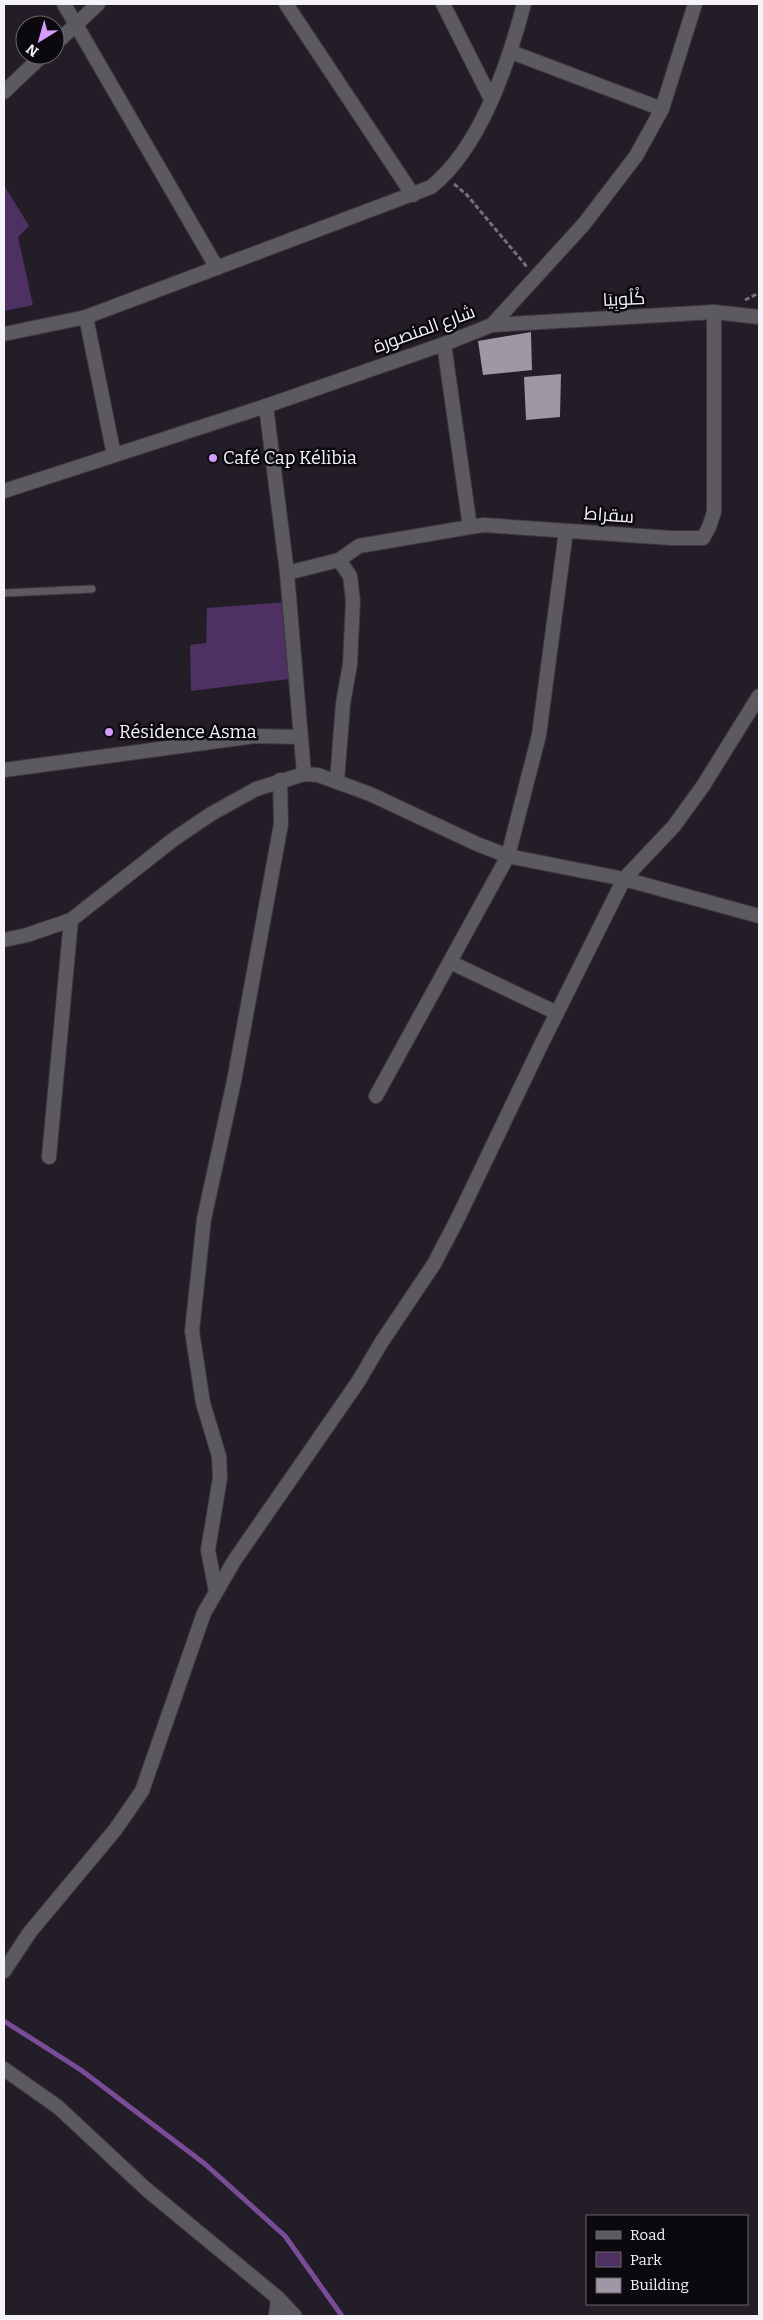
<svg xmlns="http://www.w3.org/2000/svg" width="763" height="2320" viewBox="0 0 763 2320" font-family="Bitter,Cairo,serif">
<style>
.green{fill:#4e3063}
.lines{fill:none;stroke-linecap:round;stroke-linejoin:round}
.stream{stroke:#784c96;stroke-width:5}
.building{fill:#9e97a5}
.service-casing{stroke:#3c3741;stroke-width:9}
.minor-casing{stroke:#3c3741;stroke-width:16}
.tertiary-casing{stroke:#3c3741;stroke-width:16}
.path{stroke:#756f79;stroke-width:3;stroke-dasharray:5 2.5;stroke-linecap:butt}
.service{stroke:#5c595f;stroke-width:7}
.minor{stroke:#5c595f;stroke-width:14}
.tertiary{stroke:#5c595f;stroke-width:14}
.poi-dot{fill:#d39cfc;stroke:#0b090d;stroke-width:2}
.labels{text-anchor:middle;stroke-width:5;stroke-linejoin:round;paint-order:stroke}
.street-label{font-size:18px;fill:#f6f2f9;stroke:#0b090d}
.poi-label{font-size:18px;fill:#f6f2f9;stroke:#0b090d;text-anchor:start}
</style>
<rect width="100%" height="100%" fill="#231d28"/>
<g class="green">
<polygon points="4,185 29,226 18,237 33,305 4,311"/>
<polygon points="288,602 298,678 191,691 190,645 206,643 207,608"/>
</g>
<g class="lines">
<polyline class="stream" points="4,2021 81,2070 205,2164 285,2236 342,2316"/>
</g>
<g class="building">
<polygon points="531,332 532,370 483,375 478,341"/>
<polygon points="561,374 560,417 526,420 524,377"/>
</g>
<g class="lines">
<g class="service-casing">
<polyline id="service" points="4,593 92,589"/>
</g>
<g class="minor-casing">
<g id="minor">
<polyline points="64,4 217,268"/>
<polyline points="286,4 413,195"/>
<polyline points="443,4 491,99"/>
<polyline points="55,44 98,4"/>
<polyline points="511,52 662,109"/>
<polyline points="4,92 43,55"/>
<polyline points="86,317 114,455"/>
<polyline points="492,325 714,312 759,317"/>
<path d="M4,334L86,317L431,187C481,147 508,64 524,4"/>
<polyline points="444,344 470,527 484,525 671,538 703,538 709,527 714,512 714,312"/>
<polyline points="266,406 287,573 304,774"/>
<polyline points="287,573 339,560 359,546 470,527"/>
<polyline points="4,770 256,736 300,737"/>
<polyline points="337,781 343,704 350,664 353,601 350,576 339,560"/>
<polyline points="4,940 27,935 71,920 174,839 211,814 256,789 304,774 318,775 370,794 477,844 508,856 624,879 759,916"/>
<polyline points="450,962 557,1013"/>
<polyline points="376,1096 508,856 539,735 566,531"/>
<polyline points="49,1157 71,920"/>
<polyline points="216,1592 208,1550 220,1478 219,1456 203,1403 192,1331 204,1219 234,1081 281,824 280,780"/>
<polyline points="4,1971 30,1932 115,1830 142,1791 204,1613 234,1561 358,1382 381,1343 434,1264 457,1220 539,1049 624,879 674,826 703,786 759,696"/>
<polyline points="4,2069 58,2107 146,2189 278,2298 295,2316"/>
<polyline points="276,2316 278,2298"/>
</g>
</g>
<g class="tertiary-casing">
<polyline id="tertiary" points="4,491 266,406 444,344 492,325 584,224 636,156 662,109 695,4"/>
</g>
<g class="path">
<polyline points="454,184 467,195 527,267"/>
<polyline points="745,300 759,293"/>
</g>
<use href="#service" class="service"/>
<use href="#minor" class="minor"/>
<use href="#tertiary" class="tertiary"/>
</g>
<g class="poi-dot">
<circle cx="213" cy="458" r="5"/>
<circle cx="109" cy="732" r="5"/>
</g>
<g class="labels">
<g class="street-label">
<text transform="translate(624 299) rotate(-3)" y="6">كْلُوبِيَا</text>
<text transform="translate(424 329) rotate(-20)" y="6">شارع المنصورة</text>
<text transform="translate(609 515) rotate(4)" y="6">سقراط</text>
</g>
<g class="poi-label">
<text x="223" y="464">Café Cap Kélibia</text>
<text x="119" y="738">Résidence Asma</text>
</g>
</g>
<rect width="763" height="2320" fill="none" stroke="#f6f2f9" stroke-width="10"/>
<rect x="586" y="2215" width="162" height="90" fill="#0b090d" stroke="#69666b"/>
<rect x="596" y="2231" width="25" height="8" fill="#5c595f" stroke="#69666b"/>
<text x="630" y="2240" font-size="15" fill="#f6f2f9">Road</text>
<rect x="596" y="2252" width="25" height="15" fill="#4e3063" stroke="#69666b"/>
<text x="630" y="2265" font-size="15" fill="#f6f2f9">Park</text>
<rect x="596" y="2278" width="25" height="15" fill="#9e97a5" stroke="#69666b"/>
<text x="630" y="2290" font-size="15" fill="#f6f2f9">Building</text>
<g transform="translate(40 40) rotate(217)"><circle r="24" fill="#0b090d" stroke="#69666b"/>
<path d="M0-4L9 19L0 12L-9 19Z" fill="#d39cfc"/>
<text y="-8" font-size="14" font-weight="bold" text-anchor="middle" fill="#f6f2f9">N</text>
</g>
</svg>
